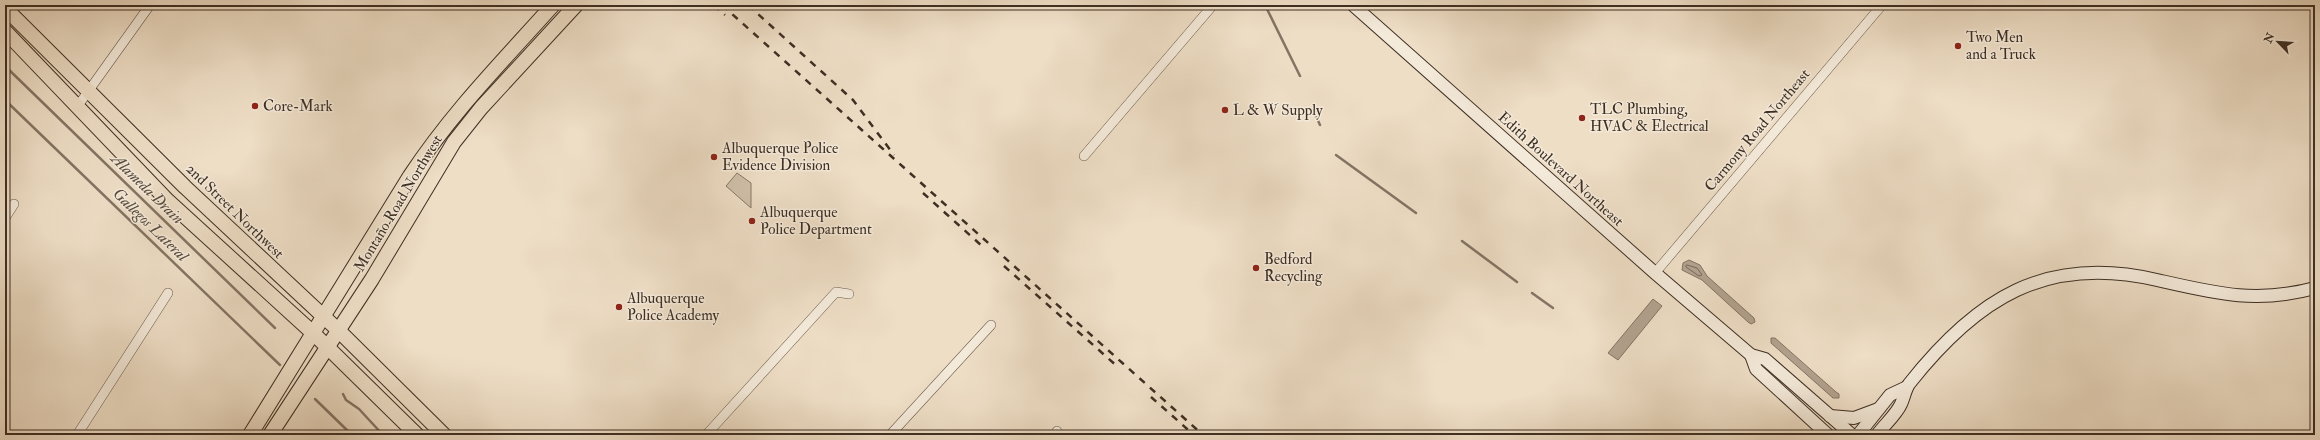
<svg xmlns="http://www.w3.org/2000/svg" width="2320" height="440" viewBox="0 0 2320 440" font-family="'IM FELL Double Pica',serif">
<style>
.green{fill:#d0c0aa;stroke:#877866}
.water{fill:#b2a28f;stroke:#847464}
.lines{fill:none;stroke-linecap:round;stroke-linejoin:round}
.shore{stroke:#786859;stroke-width:1}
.stream{stroke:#847464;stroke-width:2.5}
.street-casing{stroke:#6a5b4c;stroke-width:10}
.secondary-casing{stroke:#3e2f23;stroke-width:14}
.primary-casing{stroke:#3e2f23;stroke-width:16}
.street{stroke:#f4eada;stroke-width:9}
.secondary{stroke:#f4eada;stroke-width:12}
.primary{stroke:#eedec6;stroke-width:14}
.rail{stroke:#3e2f23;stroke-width:2.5;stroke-dasharray:7 7;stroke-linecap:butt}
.poi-dot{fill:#8f2418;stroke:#f4eada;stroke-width:1.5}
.labels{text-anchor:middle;stroke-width:3;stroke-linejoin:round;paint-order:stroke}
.poi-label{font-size:15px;fill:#3e2f23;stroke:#f4eada;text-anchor:start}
.street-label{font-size:15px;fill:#3e2f23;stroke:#f4eada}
.water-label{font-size:16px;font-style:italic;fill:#5b4c3e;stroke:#f4eada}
</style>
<rect width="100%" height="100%" fill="#eedec6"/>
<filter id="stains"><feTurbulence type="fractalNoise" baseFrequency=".005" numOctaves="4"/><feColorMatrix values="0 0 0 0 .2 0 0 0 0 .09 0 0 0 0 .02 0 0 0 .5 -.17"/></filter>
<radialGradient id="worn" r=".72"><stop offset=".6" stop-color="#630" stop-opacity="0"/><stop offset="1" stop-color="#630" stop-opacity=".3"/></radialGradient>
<polygon class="green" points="737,173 751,183 751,208 726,186"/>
<g class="water">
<polygon points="1689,260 1700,265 1707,276 1754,318 1755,322 1751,324 1748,322 1702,280 1682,270 1683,263"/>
<polygon points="1653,299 1662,306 1618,360 1608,353"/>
<polygon points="1771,338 1775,338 1836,392 1839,394 1839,398 1833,398 1771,343"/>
</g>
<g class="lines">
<polygon class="shore" points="1687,265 1697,268 1702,275 1699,276 1686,267"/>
<g class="stream">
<polyline points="1265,5 1300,76"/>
<polyline points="5,66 275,328"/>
<polyline points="5,100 280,365"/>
<polyline points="1314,112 1320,125"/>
<polyline points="1336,155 1416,213"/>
<polyline points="1462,241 1517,282"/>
<polyline points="1532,293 1553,308"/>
<polyline points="343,394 346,400 359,409 383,435"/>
<polyline points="315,399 352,435"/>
</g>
<g class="street-casing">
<g id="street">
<polyline points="77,107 150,5"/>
<polyline points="1084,156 1213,5"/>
<polyline points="5,218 14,204"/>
<polyline points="1655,273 1882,5"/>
<polyline points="77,435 168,293"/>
<polyline points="706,435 836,292 849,294"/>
<polyline points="890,435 991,325"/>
<polyline points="1056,435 1057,431"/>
</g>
</g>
<g class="secondary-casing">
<g id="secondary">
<polyline points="1353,5 1655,273 1751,355 1765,359 1852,435"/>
<polyline points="1751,355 1756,369 1828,435"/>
<polyline points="1830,416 1854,418 1878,409"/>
<polyline points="1858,435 1890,395 1907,387"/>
<path d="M1877,435C1884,425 1896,415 1901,404C1904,398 1905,390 1909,384C1976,299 2045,254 2157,280C2214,293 2256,304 2315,288"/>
</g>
</g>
<g class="primary-casing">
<g id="primary">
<polyline points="5,8 185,187 338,330 444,435"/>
<polyline points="5,31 168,201 313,333 417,435"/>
<path d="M250,435L410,176C453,111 502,62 553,5"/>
<polyline points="270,435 372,279 454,142 481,108 576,5"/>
</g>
</g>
<use href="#street" class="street"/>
<use href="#secondary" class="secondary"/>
<use href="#primary" class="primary"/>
<g class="rail">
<polyline points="714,5 725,15"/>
<polyline points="722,5 1203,435"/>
<polyline points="748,5 853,100 894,155"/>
<polyline points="923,193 982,246"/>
<polyline points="1004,266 1118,367"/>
<polyline points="1151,397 1194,435"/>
</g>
</g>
<g class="poi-dot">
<circle cx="1958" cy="46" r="4"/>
<circle cx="255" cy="106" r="4"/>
<circle cx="1225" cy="110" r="4"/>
<circle cx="1582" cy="118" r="4"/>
<circle cx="714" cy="157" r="4"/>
<circle cx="752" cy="221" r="4"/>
<circle cx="1256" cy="268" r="4"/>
<circle cx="619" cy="307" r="4"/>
</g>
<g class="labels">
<g class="poi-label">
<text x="1966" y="42">Two Men<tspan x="1966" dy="17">and a Truck</tspan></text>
<text x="263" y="111">Core-Mark</text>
<text x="1590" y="114">TLC Plumbing,<tspan x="1590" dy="17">HVAC &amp; Electrical</tspan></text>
<text x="1233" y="115">L &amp; W Supply</text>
<text x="722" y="153">Albuquerque Police<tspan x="722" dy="17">Evidence Division</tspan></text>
<text x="760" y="217">Albuquerque<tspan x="760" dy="17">Police Department</tspan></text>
<text x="1264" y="264">Bedford<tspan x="1264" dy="17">Recycling</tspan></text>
<text x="627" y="303">Albuquerque<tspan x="627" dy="17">Police Academy</tspan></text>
</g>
<g class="street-label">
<text transform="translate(1757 130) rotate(-50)" y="5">Carmony Road Northeast</text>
<text transform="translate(1561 169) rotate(42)" y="5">Edith Boulevard Northeast</text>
<text transform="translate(398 203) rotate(-59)" y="5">Montaño Road Northwest</text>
<text transform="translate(235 211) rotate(44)" y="5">2nd Street Northwest</text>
</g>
<g class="water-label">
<text transform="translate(148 188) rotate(44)" y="6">Alameda Drain</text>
<text transform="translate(151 224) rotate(44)" y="6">Gallegos Lateral</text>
</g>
</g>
<rect width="2320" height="440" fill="none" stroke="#eedec6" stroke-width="20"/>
<rect x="6" y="6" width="2308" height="428" fill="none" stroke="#3e2f23" stroke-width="2"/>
<rect x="10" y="10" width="2300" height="420" fill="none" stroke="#3e2f23"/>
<g transform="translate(2278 42) rotate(295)" stroke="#f4eada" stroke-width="3" paint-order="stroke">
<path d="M0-3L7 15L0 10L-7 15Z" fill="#3e2f23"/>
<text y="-6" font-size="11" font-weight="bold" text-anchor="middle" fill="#3e2f23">N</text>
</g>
<rect width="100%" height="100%" filter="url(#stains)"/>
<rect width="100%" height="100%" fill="url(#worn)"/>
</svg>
